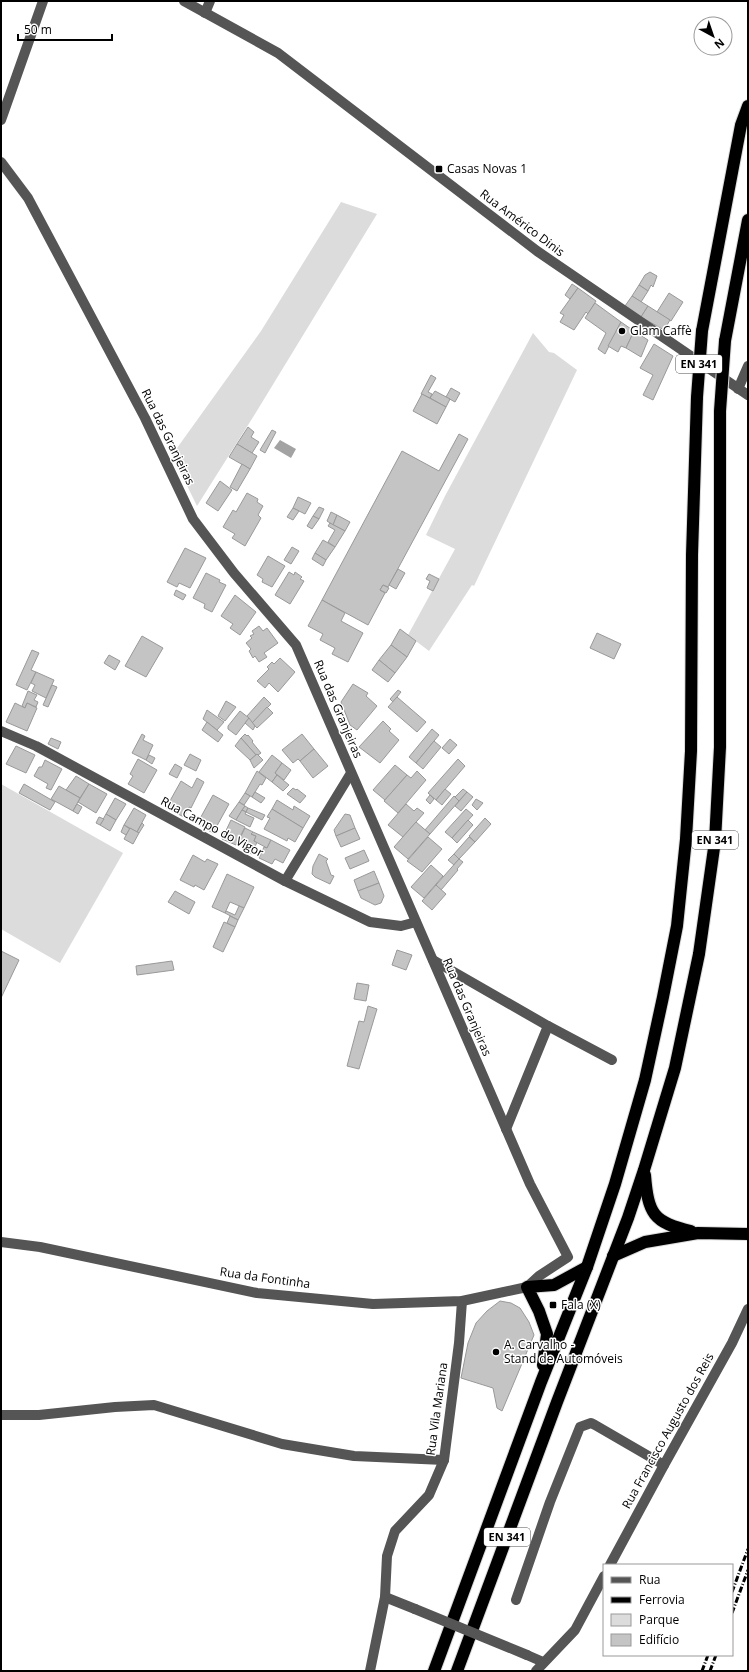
<svg xmlns="http://www.w3.org/2000/svg" width="749" height="1672" viewBox="0 0 749 1672" font-family="'Open Sans',sans-serif">
<style>
.green{fill:#dcdcdc}
.water{fill:#a3a3a3}
.building{fill:#c4c4c4;stroke:#999}
.lines{fill:none;stroke-linecap:round;stroke-linejoin:round}
.highway-casing{stroke:#dbdbdb;stroke-width:14}
.minor{stroke:#555;stroke-width:10}
.highway{stroke:#000;stroke-width:12}
.rail{stroke:#000;stroke-width:3;stroke-dasharray:6 2 1 2;stroke-linecap:butt}
.highway-bridge-casing{stroke:#dbdbdb;stroke-width:14;stroke-linecap:butt}
.minor-bridge{stroke:#555;stroke-width:10}
.highway-bridge{stroke:#000;stroke-width:12}
.poi-dot{fill:#000;stroke:#fff;stroke-width:1.5}
.labels{text-anchor:middle;stroke-width:3;stroke-linejoin:round;paint-order:stroke}
.shield{fill:#fff;stroke:#4c4c4c;stroke-width:1}
.shield-label{font-size:11px;font-weight:bold;fill:#000}
.poi-label{font-size:12px;fill:#000;stroke:#fff;text-anchor:start}
.street-label{font-size:12px;fill:#000;stroke:#fff}
</style>
<rect width="100%" height="100%" fill="#fff"/>
<g class="green">
<polygon points="341,202 377,214 255,414 197,506 172,455 261,331"/>
<polygon points="533,333 549,352 554,353 577,370 474,586 472,585 429,651 408,635 455,549 426,535 445,496"/>
<polygon points="1,784 123,853 60,963 1,929"/>
</g>
<polygon class="water" points="280,440 296,449 291,458 274,448"/>
<g class="building">
<polygon points="650,272 657,276 653,287 651,285 648,291 639,285 645,275"/>
<polygon points="572,284 578,288 570,299 565,295"/>
<polygon points="639,285 648,291 641,302 632,296"/>
<polygon points="578,288 596,301 588,314 586,312 574,330 560,322 564,315 560,313"/>
<polygon points="669,293 683,302 671,321 657,312"/>
<polygon points="632,296 648,306 641,317 625,306"/>
<polygon points="595,303 621,322 605,354 598,349 606,333 585,318"/>
<polygon points="648,306 670,320 664,330 641,317"/>
<polygon points="621,322 634,331 626,348 621,346 618,352 608,346"/>
<polygon points="634,331 648,340 641,357 626,348"/>
<polygon points="654,344 673,356 653,400 643,395 653,375 640,368"/>
<polygon points="431,375 436,378 428,392 432,394 430,398 421,394"/>
<polygon points="451,388 460,393 455,402 446,397"/>
<polygon points="435,391 450,399 446,407 430,398"/>
<polygon points="422,394 446,407 437,424 413,411"/>
<polygon points="248,427 254,432 251,437 259,442 252,453 237,444"/>
<polygon points="272,430 276,432 265,453 260,450"/>
<polygon points="459,434 468,439 388,587 383,585 380,590 385,593 368,625 322,600 402,451 439,471"/>
<polygon points="237,444 257,456 250,469 229,457"/>
<polygon points="242,464 250,469 237,491 230,487"/>
<polygon points="220,481 232,490 218,511 206,503"/>
<polygon points="247,493 258,499 257,502 263,506 258,515 261,518 245,546 232,538 235,534 223,527 233,510 236,512"/>
<polygon points="298,497 311,503 305,514 293,508"/>
<polygon points="319,507 324,509 319,519 313,516"/>
<polygon points="293,508 299,511 293,520 287,517"/>
<polygon points="331,512 337,515 333,525 327,521"/>
<polygon points="337,515 350,522 345,531 333,525"/>
<polygon points="313,516 319,519 312,529 307,526"/>
<polygon points="330,523 345,531 335,547 328,542 335,530 328,526"/>
<polygon points="323,540 335,547 326,560 315,553"/>
<polygon points="292,547 299,551 291,564 284,560"/>
<polygon points="185,548 206,558 190,588 179,583 177,587 167,582"/>
<polygon points="315,553 326,560 323,566 312,559"/>
<polygon points="268,556 285,566 272,587 262,582 263,579 257,575"/>
<polygon points="398,569 405,573 396,589 389,585"/>
<polygon points="289,572 294,575 295,572 302,577 300,579 304,581 290,604 275,595"/>
<polygon points="206,573 220,580 219,582 226,585 212,612 204,608 205,604 193,598"/>
<polygon points="429,574 439,579 433,591 427,588 430,581 426,579"/>
<polygon points="383,585 389,588 386,593 380,590"/>
<polygon points="176,590 186,595 183,600 174,595"/>
<polygon points="235,595 256,612 240,635 230,628 233,624 221,616"/>
<polygon points="322,600 345,613 341,621 363,633 348,662 332,654 335,648 320,640 323,634 308,626"/>
<polygon points="259,626 263,631 267,628 278,643 264,653 267,657 259,662 255,656 253,658 249,651 251,649 246,643 252,638 250,636 254,634 252,631"/>
<polygon points="400,629 416,641 407,657 391,645"/>
<polygon points="597,633 621,644 614,659 590,648"/>
<polygon points="142,636 163,648 146,677 125,666"/>
<polygon points="391,645 407,657 395,673 379,660"/>
<polygon points="32,650 39,653 31,670 36,672 27,690 16,685"/>
<polygon points="109,655 120,661 115,670 104,663"/>
<polygon points="280,658 295,672 278,692 269,683 265,688 257,681 269,669 267,667 272,662 274,664"/>
<polygon points="379,660 395,673 388,682 372,670"/>
<polygon points="36,672 54,680 46,698 32,691 35,685 31,683"/>
<polygon points="353,684 368,693 366,696 377,706 357,730 350,725 341,702"/>
<polygon points="52,685 57,687 48,707 43,705"/>
<polygon points="398,690 401,692 393,702 390,699"/>
<polygon points="28,691 37,695 34,700 38,702 36,707 27,703 25,708 22,706"/>
<polygon points="264,697 271,704 252,723 247,716"/>
<polygon points="397,697 426,722 417,732 388,707"/>
<polygon points="226,701 236,707 225,721 218,716"/>
<polygon points="15,703 25,708 27,703 37,708 27,731 6,722"/>
<polygon points="267,707 273,713 257,728 252,723"/>
<polygon points="207,710 224,722 217,730 203,719"/>
<polygon points="240,711 249,718 236,735 228,729 228,726"/>
<polygon points="249,718 255,726 253,730 245,723"/>
<polygon points="383,721 391,729 389,731 399,740 380,763 359,747"/>
<polygon points="207,722 223,735 218,742 202,730"/>
<polygon points="432,729 439,735 416,763 409,757"/>
<polygon points="142,734 145,736 143,740 153,745 146,760 132,753"/>
<polygon points="245,734 247,736 248,735 253,741 252,742 261,753 258,755 256,755 241,738"/>
<polygon points="302,734 314,749 300,761 298,759 293,763 282,750"/>
<polygon points="51,738 61,742 58,749 48,744"/>
<polygon points="241,738 256,755 250,760 235,746"/>
<polygon points="450,739 457,745 449,754 442,748"/>
<polygon points="434,741 441,747 423,769 416,763"/>
<polygon points="16,746 35,755 26,773 6,764"/>
<polygon points="314,749 328,766 313,778 300,761"/>
<polygon points="190,754 201,760 196,771 184,765"/>
<polygon points="257,754 263,760 254,768 250,760"/>
<polygon points="149,755 155,758 152,764 146,760"/>
<polygon points="272,755 282,763 275,773 277,775 272,782 259,772"/>
<polygon points="138,759 157,770 144,793 128,784 133,776 130,774"/>
<polygon points="458,759 465,766 436,800 428,793"/>
<polygon points="45,760 62,769 51,790 46,788 48,784 34,776 39,767 42,767"/>
<polygon points="282,763 291,770 284,780 275,773"/>
<polygon points="175,764 182,768 177,778 169,774"/>
<polygon points="395,765 407,775 385,800 373,790"/>
<polygon points="257,771 266,778 262,785 260,784 252,797 245,793"/>
<polygon points="417,771 426,780 398,813 384,801 407,775 411,778"/>
<polygon points="277,775 289,785 283,791 272,782"/>
<polygon points="76,776 89,784 80,798 66,790"/>
<polygon points="197,778 204,782 191,808 189,807 184,817 166,808 181,781 192,788"/>
<polygon points="24,784 55,802 50,810 19,793"/>
<polygon points="89,784 107,794 96,813 78,802"/>
<polygon points="59,786 80,798 73,811 51,799"/>
<polygon points="293,788 296,790 297,789 306,796 300,803 287,794"/>
<polygon points="445,789 451,794 442,805 436,800"/>
<polygon points="463,789 467,792 459,801 455,797"/>
<polygon points="255,792 265,798 261,803 252,797"/>
<polygon points="467,792 473,797 461,811 455,806"/>
<polygon points="245,793 250,796 244,805 239,802"/>
<polygon points="213,795 229,804 213,833 197,824"/>
<polygon points="430,795 434,799 430,804 426,800"/>
<polygon points="454,796 459,801 430,834 425,830"/>
<polygon points="115,798 126,804 116,820 106,814"/>
<polygon points="476,799 483,803 477,810 472,805"/>
<polygon points="277,800 293,810 294,806 310,816 303,828 272,809"/>
<polygon points="239,802 245,806 236,820 229,816"/>
<polygon points="77,804 82,807 78,814 73,811"/>
<polygon points="406,804 414,811 417,808 424,813 403,837 388,825"/>
<polygon points="245,806 248,808 246,812 242,810"/>
<polygon points="134,808 146,815 137,832 124,825"/>
<polygon points="248,808 265,815 262,820 246,812"/>
<polygon points="272,809 303,828 295,842 288,838 287,841 264,829 270,818 267,817"/>
<polygon points="466,809 473,815 452,838 445,832"/>
<polygon points="242,810 246,812 245,814 254,818 250,827 236,820"/>
<polygon points="106,814 116,820 110,831 100,825"/>
<polygon points="345,814 350,815 355,828 336,836 334,830"/>
<polygon points="99,817 104,819 100,825 96,823"/>
<polygon points="485,818 491,824 475,842 469,836"/>
<polygon points="231,820 245,827 236,845 222,839"/>
<polygon points="468,820 473,825 457,843 452,838"/>
<polygon points="416,822 430,834 408,859 394,847"/>
<polygon points="142,823 144,825 139,833 137,832"/>
<polygon points="124,825 130,829 126,835 121,832"/>
<polygon points="130,828 139,833 133,844 124,839"/>
<polygon points="245,828 253,832 251,834 256,836 254,841 257,842 252,854 242,849 245,843 239,840"/>
<polygon points="355,828 360,839 341,847 336,836"/>
<polygon points="253,832 271,840 267,848 254,841 256,836 251,834"/>
<polygon points="428,837 442,849 422,872 407,861"/>
<polygon points="469,837 475,842 459,859 454,854"/>
<polygon points="271,840 290,850 283,863 275,859 272,864 259,858 264,847 267,848"/>
<polygon points="364,850 369,861 350,869 345,858"/>
<polygon points="319,854 328,859 326,861 331,875 334,876 330,884 315,877 312,874 313,866"/>
<polygon points="454,854 459,859 454,865 448,860"/>
<polygon points="193,855 205,862 207,859 218,864 204,890 195,885 194,887 180,880"/>
<polygon points="459,859 463,862 457,869 458,870 441,890 436,885"/>
<polygon points="431,865 443,876 424,898 411,887"/>
<polygon points="374,871 379,883 358,891 354,880"/>
<polygon points="227,874 254,887 244,908 230,902 225,913 212,907"/>
<polygon points="379,883 384,896 381,903 375,905 361,898 358,891"/>
<polygon points="436,885 446,894 432,910 422,901"/>
<polygon points="175,891 195,902 189,914 168,902"/>
<polygon points="239,906 244,908 238,920 225,913 226,911 235,915"/>
<polygon points="230,916 238,920 235,927 227,923"/>
<polygon points="224,922 235,927 223,952 213,947"/>
<polygon points="397,950 412,955 406,970 392,965"/>
<polygon points="1,951 19,960 1,998"/>
<polygon points="172,961 174,970 137,975 136,966"/>
<polygon points="357,983 369,985 366,1001 354,999"/>
<polygon points="368,1006 377,1009 359,1069 347,1066 359,1021 364,1022"/>
<polygon points="500,1301 511,1303 520,1308 529,1322 534,1335 502,1411 497,1408 493,1388 461,1378 468,1343 476,1323 487,1311"/>
</g>
<g class="lines">
<g class="highway-casing">
<g id="highway">
<polyline points="702,331 741,125 748,106"/>
<polyline points="725,341 748,220"/>
<path d="M645,1175C648,1213 653,1223 691,1231"/>
<polyline points="613,1256 645,1242 698,1233 748,1234"/>
<polyline points="543,1365 547,1334 539,1311 527,1287 554,1285 587,1267"/>
<polyline points="434,1671 541,1382 587,1267 615,1184 645,1080 663,997 677,926 686,839 691,751 692,555 697,397"/>
<polyline points="457,1671 557,1402 628,1218 644,1170 675,1068 699,954 715,841 720,747 720,411"/>
</g>
</g>
<g class="minor">
<polyline points="184,1 278,53 537,251 748,395"/>
<polyline points="205,13 210,1"/>
<polyline points="1,120 43,1"/>
<polyline points="1,162 28,198 145,418 193,519 234,573 296,645 530,1184 568,1257 539,1276 527,1287 462,1301 373,1304 257,1293 40,1247 1,1242"/>
<polyline points="738,389 748,366"/>
<polyline points="1,731 36,746 285,881 370,922 401,926 416,922"/>
<polyline points="285,881 351,773"/>
<polyline points="433,960 548,1026 506,1129"/>
<polyline points="548,1026 612,1060"/>
<polyline points="1,1415 39,1415 115,1407 154,1405 282,1444 354,1456 444,1460"/>
<polyline points="610,1565 664,1465 732,1343 748,1309"/>
<polyline points="385,1597 415,1609"/>
<polyline points="516,1600 550,1502 580,1427 591,1423 595,1425 664,1465"/>
<polyline points="527,1655 543,1662"/>
<polyline points="370,1671 385,1597 387,1556 395,1531 429,1495 444,1460 459,1343 462,1301"/>
<polyline points="536,1671 575,1630 604,1576"/>
</g>
<use href="#highway" class="highway"/>
<g class="rail">
<polyline points="732,1592 748,1549"/>
<polyline points="732,1613 748,1570"/>
<polyline points="702,1671 708,1655"/>
<polyline points="710,1671 716,1655"/>
</g>
<g class="highway-bridge-casing">
<g id="highway-bridge">
<polyline points="697,397 702,331"/>
<polyline points="720,411 725,341"/>
</g>
</g>
<polyline class="minor-bridge" points="415,1609 527,1655"/>
<use href="#highway-bridge" class="highway-bridge"/>
</g>
<g class="poi-dot">
<rect x="435" y="165" width="8" height="8" rx="2"/>
<circle cx="622" cy="331" r="4"/>
<rect x="549" y="1301" width="8" height="8" rx="2"/>
<circle cx="496" cy="1352" r="4"/>
</g>
<g class="labels">
<g class="shield">
<rect x="676" y="355" width="46" height="18" rx="3"/>
<rect x="692" y="831" width="46" height="18" rx="3"/>
<rect x="484" y="1528" width="46" height="18" rx="3"/>
</g>
<g class="shield-label">
<text x="699" y="368">EN 341</text>
<text x="715" y="844">EN 341</text>
<text x="507" y="1541">EN 341</text>
</g>
<g class="poi-label">
<text x="447" y="173">Casas Novas 1</text>
<text x="630" y="335">Glam Caffè</text>
<text x="561" y="1309">Fala (X)</text>
<text x="504" y="1349">A. Carvalho -<tspan x="504" dy="14">Stand de Automóveis</tspan></text>
</g>
<g class="street-label">
<text transform="translate(522 223) rotate(37)" y="4">Rua Américo Dinis</text>
<text transform="translate(168 437) rotate(64)" y="4">Rua das Granjeiras</text>
<text transform="translate(338 709) rotate(67)" y="4">Rua das Granjeiras</text>
<text transform="translate(212 827) rotate(28)" y="4">Rua Campo do Vigor</text>
<text transform="translate(467 1007) rotate(67)" y="4">Rua das Granjeiras</text>
<text transform="translate(265 1278) rotate(8)" y="4">Rua da Fontinha</text>
<text transform="translate(437 1409) rotate(-82)" y="4">Rua Vila Mariana</text>
<text transform="translate(668 1431) rotate(-61)" y="4">Rua Francisco Augusto dos Reis</text>
</g>
</g>
<rect width="749" height="1672" fill="none" stroke="#000000" stroke-width="4"/>
<rect x="603" y="1564" width="130" height="92" fill="#ffffff" stroke="#999999"/>
<rect x="611" y="1577" width="20" height="6" fill="#555555" stroke="#999999"/>
<text x="639" y="1584" font-size="12" fill="#000000">Rua</text>
<rect x="611" y="1597" width="20" height="6" fill="#000000" stroke="#999999"/>
<text x="639" y="1604" font-size="12" fill="#000000">Ferrovia</text>
<rect x="611" y="1614" width="20" height="12" fill="#dcdcdc" stroke="#999999"/>
<text x="639" y="1624" font-size="12" fill="#000000">Parque</text>
<rect x="611" y="1634" width="20" height="12" fill="#c4c4c4" stroke="#999999"/>
<text x="639" y="1644" font-size="12" fill="#000000">Edifício</text>
<g transform="translate(713 36) rotate(140)"><circle r="19" fill="#ffffff" stroke="#999999"/>
<path d="M0-3L7 15L0 10L-7 15Z" fill="#000000"/>
<text y="-6" font-size="11" font-weight="bold" text-anchor="middle" fill="#000000">N</text>
</g>
<path d="M18 34v6h94v-6" fill="none" stroke="#000000" stroke-width="2"/>
<text x="24" y="34" font-size="12" fill="#000000" stroke="#ffffff" stroke-width="3" paint-order="stroke">50 m</text>
</svg>
